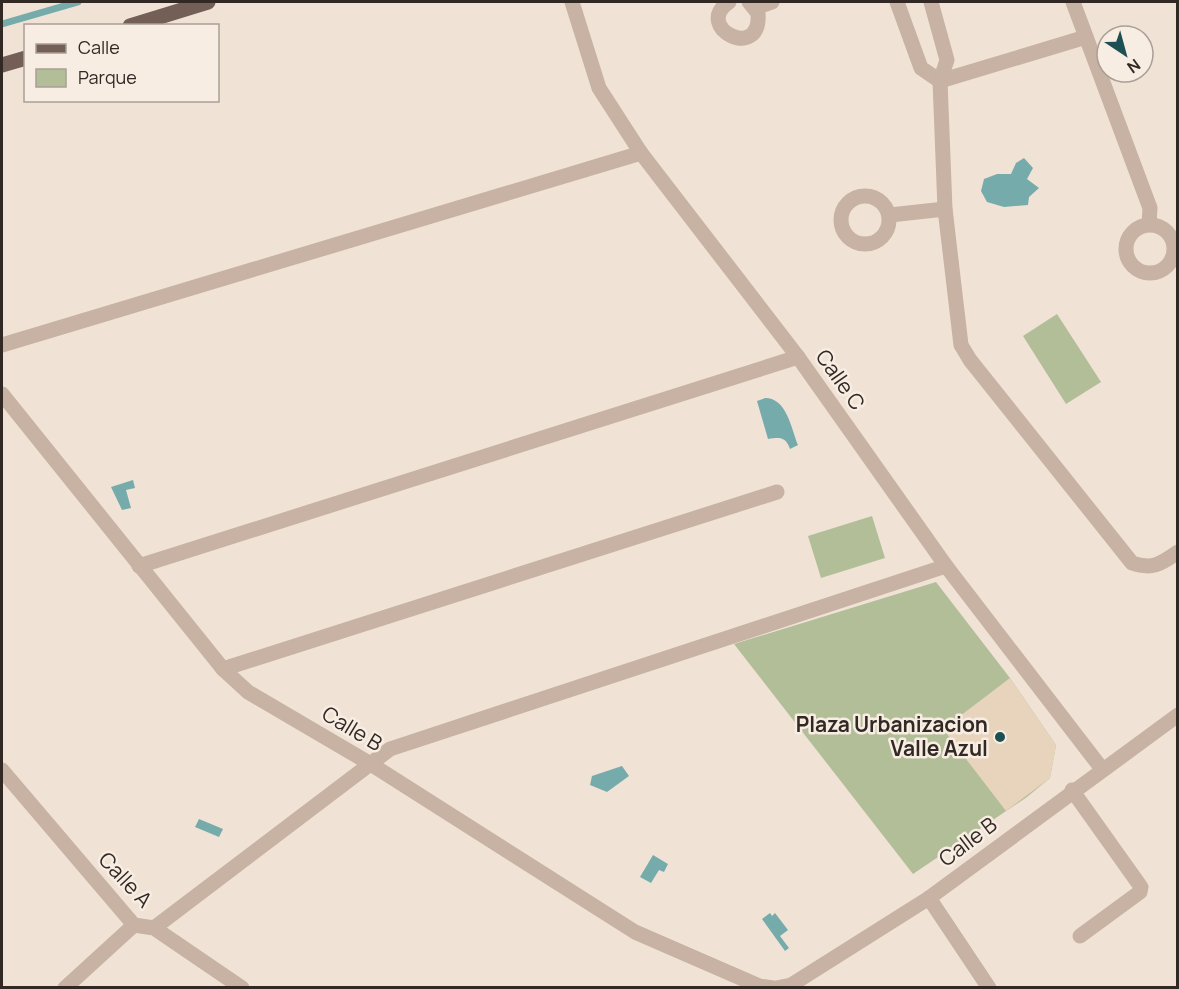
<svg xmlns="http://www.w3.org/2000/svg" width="1179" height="989" viewBox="0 0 1179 989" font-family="Manrope,sans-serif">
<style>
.green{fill:#b2be97}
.plaza{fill:#e8d4bd}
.water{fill:#76abac}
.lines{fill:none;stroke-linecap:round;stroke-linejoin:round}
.stream{stroke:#76abac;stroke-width:7}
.minor{stroke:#c7b2a3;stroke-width:15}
.major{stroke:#745f56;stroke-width:15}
.poi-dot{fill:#1c5052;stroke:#f8ede2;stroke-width:2}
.labels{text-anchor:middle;stroke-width:5;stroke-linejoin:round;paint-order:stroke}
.street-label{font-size:21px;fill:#322925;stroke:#f8ede2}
.poi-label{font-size:21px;font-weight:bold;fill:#322925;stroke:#f8ede2;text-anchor:end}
</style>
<rect width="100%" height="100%" fill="#f0e3d6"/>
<g class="green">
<polygon points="1057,314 1101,382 1066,404 1023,336"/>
<polygon points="872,516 885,558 821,578 808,536"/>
<polygon points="936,582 1010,678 1056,745 1050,778 1027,797 913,874 734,644"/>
</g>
<polygon class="plaza" points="1010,678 1056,745 1050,778 1006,811 943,729"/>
<g class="water">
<polygon points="1024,158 1033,168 1027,179 1039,188 1029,197 1028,205 1004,207 987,202 981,191 984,179 997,174 1011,174 1016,163"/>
<path d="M765,398C787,398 791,428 798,445L790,449C786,437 780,437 768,439L757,401Z"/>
<polygon points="133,480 135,488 126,490 131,508 122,510 111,487"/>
<polygon points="622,766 629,776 607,792 590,785 592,776"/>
<polygon points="199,819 223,829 219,837 195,827"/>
<polygon points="653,855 668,864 664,872 659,870 651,883 640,877"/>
<polygon points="770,913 772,916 775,913 788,930 780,936 789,948 785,951 762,919"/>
</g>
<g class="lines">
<polyline class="stream" points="2,24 78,2"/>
<g class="minor">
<polyline points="572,2 599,88 641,153 798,357 946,566 1102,769"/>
<path d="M729,2C692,27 762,63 758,13L749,2"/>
<polyline points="897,2 921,68 940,81"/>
<path d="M931,2L947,60L940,81L945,209L961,345L970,360L1132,563C1152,570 1161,564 1178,552"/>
<polyline points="1073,2 1150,208 1149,224"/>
<polyline points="755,8 772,2"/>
<polyline points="940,81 1086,37"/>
<circle cx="865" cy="220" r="24"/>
<polyline points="890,215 945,209"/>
<circle cx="1150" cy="249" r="24"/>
<polyline points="2,345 641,153"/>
<polyline points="2,394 223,669 248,692 369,763 635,932 759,986 773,988"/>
<polyline points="139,566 798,357"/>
<polyline points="223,669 777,492"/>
<polyline points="2,770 134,925 154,928 242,988"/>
<polyline points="1072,790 1141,887 1140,892 1080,936"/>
<polyline points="929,898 989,988"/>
<polyline points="154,928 390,749 946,566"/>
<polyline points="65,988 134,925"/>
<polyline points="776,988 791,985 929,898 1178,715"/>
</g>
<g class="major">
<polyline points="130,26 208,2"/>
<polyline points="2,65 26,58"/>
</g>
</g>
<circle class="poi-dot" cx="1000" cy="737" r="6"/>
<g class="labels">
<g class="street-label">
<text transform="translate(840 380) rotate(55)" y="7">Calle C</text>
<text transform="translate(352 729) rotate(31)" y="7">Calle B</text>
<text transform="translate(968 842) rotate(-37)" y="7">Calle B</text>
<text transform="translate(125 880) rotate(47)" y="7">Calle A</text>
</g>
<g class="poi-label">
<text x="988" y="732">Plaza Urbanizacion<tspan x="988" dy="24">Valle Azul</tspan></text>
</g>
</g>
<rect width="1179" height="989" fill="none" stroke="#322925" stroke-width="6"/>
<rect x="24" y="24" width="195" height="78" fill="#f8ede2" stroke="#a99f96" stroke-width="1.5"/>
<rect x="36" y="44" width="30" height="9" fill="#745f56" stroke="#a99f96" stroke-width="1.5"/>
<text x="78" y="54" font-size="18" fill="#322925">Calle</text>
<rect x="36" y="69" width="30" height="18" fill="#b2be97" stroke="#a99f96" stroke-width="1.5"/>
<text x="78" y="84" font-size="18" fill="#322925">Parque</text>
<g transform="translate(1125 54) rotate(144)"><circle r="28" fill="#f8ede2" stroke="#a99f96" stroke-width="1.5"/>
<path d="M0-4.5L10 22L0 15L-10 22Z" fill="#1c5052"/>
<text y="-9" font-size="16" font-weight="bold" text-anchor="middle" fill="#322925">N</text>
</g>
</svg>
